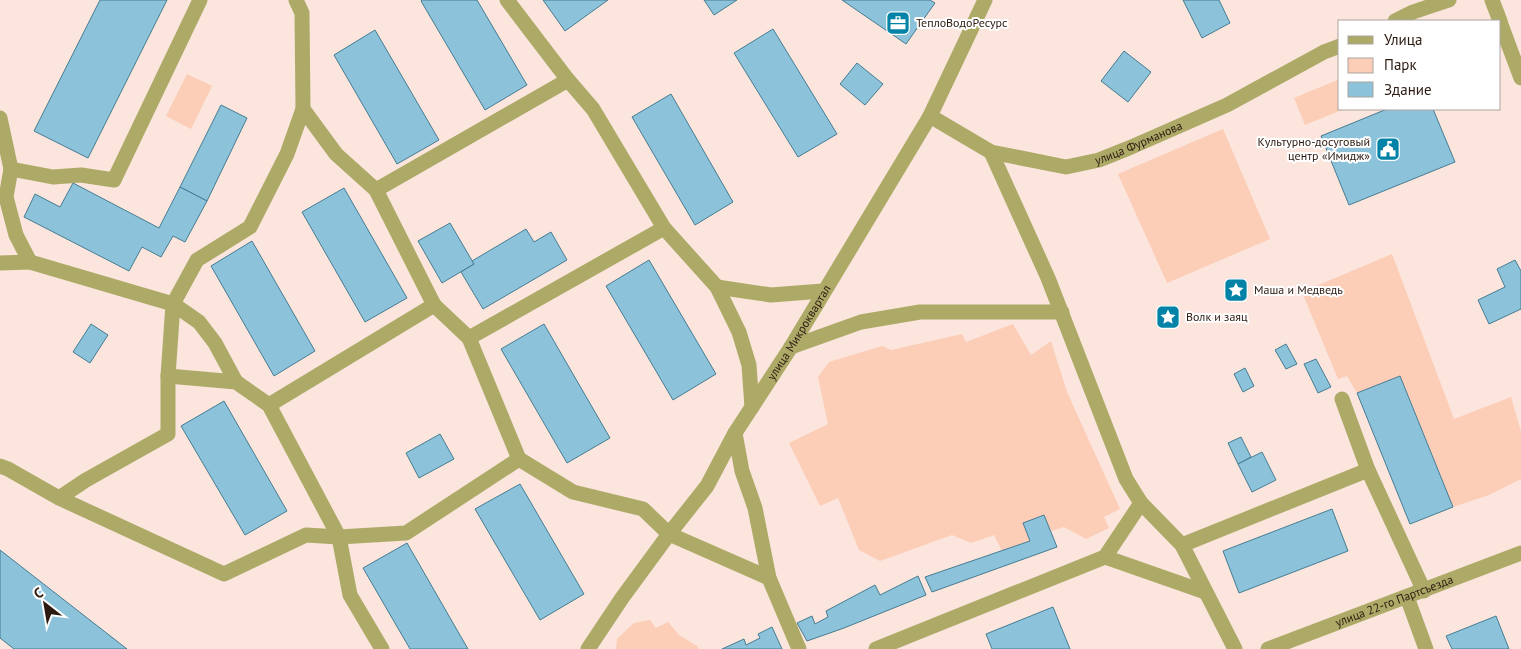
<svg xmlns="http://www.w3.org/2000/svg" width="1521" height="649" viewBox="0 0 1521 649" font-family="'PT Sans',sans-serif">
<style>
.green{fill:#fccdb7}
.building{fill:#8cc3db;stroke:#467c92}
.lines{fill:none;stroke-linecap:round;stroke-linejoin:round}
.service{stroke:#adaa68;stroke-width:15}
.minor{stroke:#adaa68;stroke-width:15}
.labels{text-anchor:middle;stroke-width:4;stroke-linejoin:round;paint-order:stroke}
.poi-label{font-size:12px;fill:#2c1a11;stroke:#fff;text-anchor:start}
.street-label{font-size:12px;fill:#2c1a11;stroke:#fff}
</style>
<rect width="100%" height="100%" fill="#fbe5dc"/>
<g class="green">
<polygon points="187,74 212,86 191,129 166,116"/>
<polygon points="1340,79 1340,109 1344,109 1305,125 1294,98"/>
<polygon points="1223,129 1270,239 1167,283 1118,174"/>
<polygon points="1392,254 1454,419 1511,397 1521,432 1521,479 1489,495 1453,507 1400,376 1357,393 1347,376 1338,379 1302,292"/>
<polygon points="1013,324 1031,355 1051,341 1067,392 1120,509 1104,517 1109,528 1086,539 1064,527 1051,531 1043,516 1023,523 1030,541 1002,551 994,535 971,543 952,535 880,561 859,550 838,498 820,506 789,443 828,424 818,377 829,362 882,346 891,350 962,334 966,342"/>
<polygon points="650,620 656,628 668,622 679,635 697,646 699,649 616,649 617,639 634,623"/>
</g>
<g class="building">
<polygon points="100,0 167,0 88,158 34,131"/>
<polygon points="422,0 477,0 527,85 485,110 421,1"/>
<polygon points="543,0 608,0 565,31"/>
<polygon points="704,0 737,0 714,15"/>
<polygon points="842,0 930,0 935,3 906,44"/>
<polygon points="1183,0 1219,0 1230,23 1202,38"/>
<polygon points="773,29 837,134 798,157 734,53"/>
<polygon points="375,30 439,140 397,164 334,55"/>
<polygon points="1124,51 1151,72 1128,102 1101,81"/>
<polygon points="857,63 883,84 865,105 840,84"/>
<polygon points="671,94 733,202 695,225 632,117"/>
<polygon points="221,105 247,118 207,201 180,187"/>
<polygon points="1387,109 1433,109 1455,162 1349,205 1321,136"/>
<polygon points="73,183 159,228 180,187 207,201 185,242 173,236 161,257 142,247 129,271 24,217 35,194 60,207"/>
<polygon points="344,188 407,298 365,322 302,212"/>
<polygon points="450,223 474,264 442,283 418,241"/>
<polygon points="526,229 534,242 551,232 567,260 483,309 461,272 474,264 472,261"/>
<polygon points="252,241 315,351 274,376 211,266"/>
<polygon points="649,260 716,374 673,400 606,286"/>
<polygon points="1515,260 1521,271 1521,309 1489,324 1478,300 1505,287 1497,269"/>
<polygon points="91,324 108,335 90,363 73,352"/>
<polygon points="544,324 610,438 567,463 501,349"/>
<polygon points="1286,344 1297,364 1286,369 1275,350"/>
<polygon points="1316,359 1331,387 1318,393 1304,364"/>
<polygon points="1245,368 1254,386 1243,392 1234,374"/>
<polygon points="1400,376 1453,507 1410,524 1357,393"/>
<polygon points="224,401 287,511 245,535 181,426"/>
<polygon points="440,434 454,459 419,478 406,453"/>
<polygon points="1241,437 1251,457 1238,464 1228,443"/>
<polygon points="1262,452 1276,480 1252,492 1238,464"/>
<polygon points="520,484 584,594 540,620 475,509"/>
<polygon points="1332,509 1348,551 1239,593 1223,551"/>
<polygon points="1044,515 1057,547 932,592 925,577 1030,541 1023,523"/>
<polygon points="407,543 457,630 468,649 410,649 363,568"/>
<polygon points="0,550 127,649 14,649 0,638"/>
<polygon points="918,576 926,595 844,628 807,641 797,623 812,616 815,624 828,617 826,611 875,585 880,595"/>
<polygon points="1053,607 1070,649 992,649 986,634"/>
<polygon points="1496,616 1509,649 1452,649 1446,636"/>
<polygon points="772,627 782,649 722,649 744,639 746,645 760,638 758,634"/>
</g>
<g class="lines">
<g class="service">
<polyline points="568,80 593,109 664,228 717,287 739,332 749,365 752,407"/>
<polyline points="0,118 11,169 6,197 16,235 30,262 173,304 199,322 215,343 236,382"/>
<polyline points="991,152 1048,278 1126,479 1141,503 1182,545 1235,649"/>
<polyline points="11,169 53,177 81,175 114,180 200,0"/>
<polyline points="376,190 568,80 507,0"/>
<polyline points="0,263 30,262"/>
<polyline points="717,287 771,295 823,291"/>
<polyline points="469,338 664,228"/>
<polyline points="791,347 861,322 920,312 1062,312"/>
<polyline points="168,376 236,382 269,405 339,537 350,595 382,649"/>
<polyline points="1342,399 1368,470 1424,591"/>
<polyline points="269,405 434,305 376,190 336,154 303,109 302,13 296,0"/>
<polyline points="735,433 742,471 755,508 769,578 799,649"/>
<polyline points="519,459 573,492 643,509 669,534 769,578"/>
<polyline points="0,466 8,469 59,498 224,574 306,535 339,537 406,533 519,459 469,338 434,305"/>
<polyline points="59,498 86,480 168,434 168,376 173,304 197,260 250,227 287,154 303,109"/>
<polyline points="1182,545 1368,470"/>
<polyline points="1105,557 1205,592"/>
<polyline points="1407,597 1426,649"/>
<polyline points="876,649 1105,557 1141,503"/>
</g>
<g class="minor">
<polyline points="1492,0 1500,21"/>
<polyline points="1395,21 1413,12 1449,0"/>
<polyline points="1500,22 1521,78"/>
<path id="s1" d="M930,116L991,152L1066,167L1099,160L1129,148L1227,105L1324,52L1340,46"/>
<path id="s2" d="M588,649L622,598L669,534L707,486L735,433L791,347L930,116L985,0"/>
<path id="s3" d="M1268,649L1521,553"/>
</g>
</g>
<defs>
<g id="office-square" transform="scale(1.25)"><rect x="-9" y="-9" width="18" height="18" rx="4" fill="#0282a6" stroke="#fff"/><path d="M-6-3h4V-5.5h4V-3h4V5H-6ZM-1-4.5V-3h2v-1.5ZM-6 0V1H6V0Z" fill="#fff"/></g>
<g id="civic-square" transform="scale(1.25)"><rect x="-9" y="-9" width="18" height="18" rx="4" fill="#0282a6" stroke="#fff"/><path d="M-.6-6.5H3V-4.5H.6V-3L4-1V1h2V6H-6V1h2V-1L-.6-3ZM-1.2 2.5V6h2.4V2.5Z" fill="#fff"/></g>
<g id="sight-square" transform="scale(1.25)"><rect x="-9" y="-9" width="18" height="18" rx="4" fill="#0282a6" stroke="#fff"/><path d="M0-6L1.8-2.2L6-1.7L2.9 1.2L3.7 5.4L0 3.3L-3.7 5.4L-2.9 1.2L-6-1.7L-1.8-2.2Z" fill="#fff"/></g>
</defs>
<g fill-rule="evenodd">
<use href="#office-square" x="898" y="23"/>
<use href="#civic-square" x="1388" y="149"/>
<use href="#sight-square" x="1236" y="290"/>
<use href="#sight-square" x="1168" y="317"/>
</g>
<g class="labels">
<g class="poi-label">
<text x="916" y="27">ТеплоВодоРесурс</text>
<text x="1370" y="146" text-anchor="end">Культурно-досуговый<tspan x="1370" dy="14">центр «Имидж»</tspan></text>
<text x="1254" y="294">Маша и Медведь</text>
<text x="1186" y="321">Волк и заяц</text>
</g>
<g class="street-label">
<text dy="4" stroke="none"><textPath href="#s1" startOffset="224">улица Фурманова</textPath></text>
<text dy="4" stroke="none"><textPath href="#s2" startOffset="381">улица Микроквартал</textPath></text>
<text dy="4" stroke="none"><textPath href="#s3" startOffset="135">улица 22-го Партсъезда</textPath></text>
</g>
</g>
<rect x="1338" y="20" width="162" height="90" fill="#ffffff" stroke="#aba3a0"/>
<rect x="1348" y="36" width="25" height="8" fill="#adaa68" stroke="#aba3a0"/>
<text x="1384" y="45" font-size="15" fill="#2c1a11">Улица</text>
<rect x="1348" y="58" width="25" height="15" fill="#fccdb7" stroke="#aba3a0"/>
<text x="1384" y="70" font-size="15" fill="#2c1a11">Парк</text>
<rect x="1348" y="82" width="25" height="15" fill="#8cc3db" stroke="#aba3a0"/>
<text x="1384" y="95" font-size="15" fill="#2c1a11">Здание</text>
<g transform="translate(45 604) rotate(329)" stroke="#ffffff" stroke-width="4" paint-order="stroke">
<path d="M0-4L9 19L0 12L-9 19Z" fill="#2c1a11"/>
<text y="-8" font-size="14" font-weight="bold" text-anchor="middle" fill="#2c1a11">С</text>
</g>
</svg>
